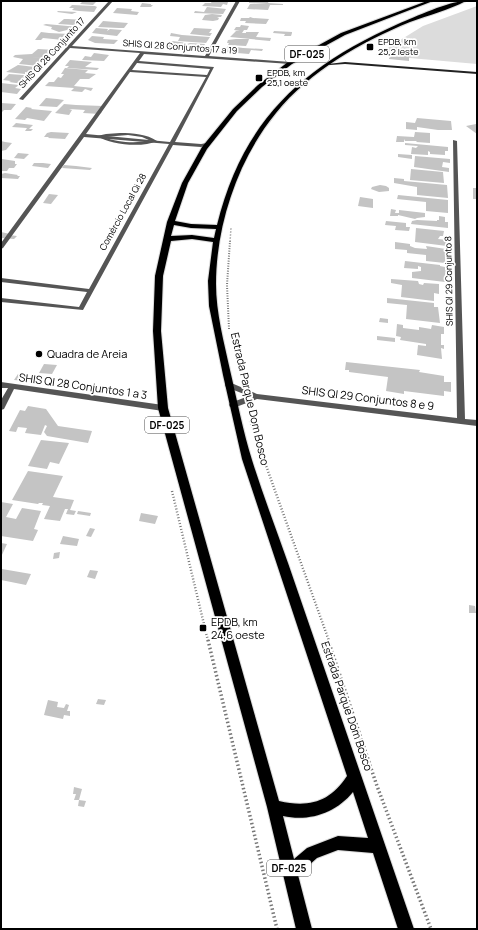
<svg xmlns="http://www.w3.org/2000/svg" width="478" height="930" viewBox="0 0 478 930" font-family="Manrope,sans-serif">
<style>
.green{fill:#dcdcdc}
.building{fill:#c4c4c4}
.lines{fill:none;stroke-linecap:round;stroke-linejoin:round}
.primary-casing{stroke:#dbdbdb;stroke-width:2}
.path-far3{stroke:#777;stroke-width:1.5;stroke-dasharray:0.5 1;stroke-linecap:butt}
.path-far2{stroke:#777;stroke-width:2;stroke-dasharray:1 1.5;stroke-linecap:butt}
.path-far1{stroke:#777;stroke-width:2.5;stroke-dasharray:1 2;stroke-linecap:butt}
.path{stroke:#777;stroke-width:3.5;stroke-dasharray:1.5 2.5;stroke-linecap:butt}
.lane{fill:#555;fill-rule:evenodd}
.street{fill:#555;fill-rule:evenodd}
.secondary{fill:#222;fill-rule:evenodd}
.primary{fill:#000;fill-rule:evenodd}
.poi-dot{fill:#000;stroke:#fff;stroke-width:1.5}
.labels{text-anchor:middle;stroke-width:3.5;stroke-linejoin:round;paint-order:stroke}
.far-poi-label{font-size:9px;fill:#000;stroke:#fff;text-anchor:start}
.far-street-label{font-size:9px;fill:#000;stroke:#fff}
.shield{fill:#fff;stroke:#4c4c4c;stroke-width:1}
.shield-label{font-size:10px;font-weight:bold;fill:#000}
.poi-label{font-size:11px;fill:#000;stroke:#fff;text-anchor:start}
.street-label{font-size:11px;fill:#000;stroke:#fff}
</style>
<rect width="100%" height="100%" fill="#fff"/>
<polygon class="green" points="477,6 477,64 376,55 423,26"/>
<g class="building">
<polygon points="83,1 97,1 93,5 80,4"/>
<polygon points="212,1 228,2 227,5 223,4 221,7 202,6 205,3 211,3"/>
<polygon points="249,1 269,1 268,3 283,4 283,5 270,5 268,10 247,9 250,4 267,4 249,3"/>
<polygon points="142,3 151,4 151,5 153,5 151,7 140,7"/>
<polygon points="72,5 95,6 97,7 94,12 79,11 72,10 74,8 69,8"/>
<polygon points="207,7 217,8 226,9 223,14 194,13 195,11 204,12"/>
<polygon points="117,8 132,9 131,11 139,12 137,15 113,13"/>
<polygon points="58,11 77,12 72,14 57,12"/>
<polygon points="205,15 212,14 222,15 221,17 217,17 219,18 218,20 213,21 202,20"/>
<polygon points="250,17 253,18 269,19 266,24 245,23 246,21 240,21 241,18 249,18"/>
<polygon points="64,19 68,19 84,20 74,25 58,24"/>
<polygon points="103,21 128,23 124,28 119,28 98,27"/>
<polygon points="46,24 79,27 80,27 76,32 67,30 59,32 51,29 52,27 43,25"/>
<polygon points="241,25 249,26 247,30 244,30 242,33 246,33 246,32 259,32 256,37 271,38 270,41 230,37 236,31 240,31 234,30 236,27 240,27"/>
<polygon points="96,28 108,29 107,31 110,29 122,30 117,36 92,33"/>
<polygon points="194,28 212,29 209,33 212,33 210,36 190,34"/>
<polygon points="274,31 292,32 292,33 291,36 284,36 285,34 273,33"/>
<polygon points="41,32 49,33 69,34 63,40 43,38 41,40 35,40"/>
<polygon points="171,33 182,35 210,37 206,43 178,41 180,37 170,36"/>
<polygon points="92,36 104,37 103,39 118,40 114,44 95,43 88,40"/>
<polygon points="236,39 249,39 248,42 246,46 228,45 229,43 227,43 228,40"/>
<polygon points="172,41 180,42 186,43 178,49 168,48"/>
<polygon points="190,43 205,44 201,51 186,49 187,47 184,47 187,44"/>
<polygon points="228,46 243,48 263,49 262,51 251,50 249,54 225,52 226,51 223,51"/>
<polygon points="38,49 55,50 50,55 53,55 50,58 29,57 47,58 39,66 19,64 23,59 13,57 15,55 32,54"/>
<polygon points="94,53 109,55 104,61 82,60 85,56 91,57"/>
<polygon points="401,55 409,55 409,61 389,59 389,56 401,57"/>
<polygon points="70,60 92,62 85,67 99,68 97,70 67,68 69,66 65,66"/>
<polygon points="18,65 35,67 42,67 34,75 28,74 30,73 25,72 25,74 6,72"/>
<polygon points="65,68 88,70 85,73 96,74 89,79 80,79 74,86 93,88 91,91 85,89 82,92 71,91 74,88 45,86 49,82 54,82 58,77 61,78 64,74 61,74"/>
<polygon points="9,74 23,75 33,76 23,84 9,82 11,81 3,80"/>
<polygon points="1,83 19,85 15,88 21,89 17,94 1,92"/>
<polygon points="46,98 57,99 64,100 57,107 39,106"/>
<polygon points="1,103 16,104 11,110 4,110 1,113"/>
<polygon points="64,104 76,105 103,106 99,112 102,112 100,114 83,113 85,110 69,109 72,110 69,115 55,113"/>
<polygon points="26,107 32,108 31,109 52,111 44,121 27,118 25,120 15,119"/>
<polygon points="417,118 451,121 452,130 438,130 417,127 417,130 406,129 406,122 415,123"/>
<polygon points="16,123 33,125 29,129 33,129 31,131 25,131 27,128 12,127"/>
<polygon points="476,124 477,125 477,134 466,126"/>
<polygon points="51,132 69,133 65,139 48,138 49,137 44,137 47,133"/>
<polygon points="415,132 430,133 430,143 416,142 417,141 405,141 404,139 404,142 396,142 397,136 414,137"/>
<polygon points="1,141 5,142 12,143 6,150 1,151"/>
<polygon points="405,143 448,147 448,151 445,151 445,155 430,154 430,152 428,151 428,155 411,154 412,147 416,148 418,146 405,145"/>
<polygon points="18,153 29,154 24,159 14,158"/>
<polygon points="398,154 412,155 412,159 398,157"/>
<polygon points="415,156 450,159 450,163 443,162 442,167 449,168 449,172 414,167"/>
<polygon points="2,159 15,161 15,164 17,164 14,168 9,168 7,171 1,171"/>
<polygon points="34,163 43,163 51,164 48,168 32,166"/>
<polygon points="64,165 76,166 92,168 90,170 62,168"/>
<polygon points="411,169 443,172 444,183 410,180"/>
<polygon points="5,173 18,175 17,176 20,176 18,179 1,178 1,174"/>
<polygon points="394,178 404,179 404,181 447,185 448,198 417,195 417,187 394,183"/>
<polygon points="380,185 386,186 389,188 389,191 379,192 371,189 372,187"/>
<rect x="473" y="188" width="4" height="11"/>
<polygon points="49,194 58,195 51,204 43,203"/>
<polygon points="398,195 448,200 448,213 426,211 426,202 397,199"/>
<polygon points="360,197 373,199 373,208 358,206"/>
<polygon points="391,209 396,210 395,213 399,213 399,210 425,213 425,217 417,218 415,219 398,215 398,216 390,216"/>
<polygon points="439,216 445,217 445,222 448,222 448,228 411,224 412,221 417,220 437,221 437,220 439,220"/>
<polygon points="386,221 406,223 406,227 410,227 409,231 395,230 396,226 385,225"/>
<polygon points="416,228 444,231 443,236 440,236 438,239 447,240 447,246 415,242"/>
<polygon points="1,232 10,234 9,235 17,236 14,239 1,238"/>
<polygon points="395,242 410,244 410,246 415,248 427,249 426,246 446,249 445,263 426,261 426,255 407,253 407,250 395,249"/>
<polygon points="405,261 440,265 440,266 445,267 445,270 448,270 448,275 445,274 445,282 412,278 412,272 421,271 421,267 418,266 418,269 404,268"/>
<polygon points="391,279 418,281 419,284 423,285 424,283 439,284 439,294 434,293 434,301 401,297 402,285 391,283"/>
<polygon points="387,298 434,303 434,307 438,307 440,323 406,319 407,305 387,303"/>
<polygon points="380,318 388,319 388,323 379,322"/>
<polygon points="397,324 403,325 403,328 419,330 419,327 431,329 432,325 444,327 444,334 441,334 441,345 444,345 444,349 441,348 442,359 417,355 418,345 426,346 426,344 400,340 401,337 396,336"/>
<polygon points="377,336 395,338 395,342 377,340"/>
<polygon points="346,362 420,370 419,372 444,376 444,382 451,382 451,392 444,391 444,396 404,391 404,394 386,391 388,377 349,372 349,370 345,370"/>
<polygon points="44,364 57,365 52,374 39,373"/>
<polygon points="18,374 29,375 26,381 14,380"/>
<polygon points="28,406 46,409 58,426 92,431 88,443 47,436 44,432 47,426 45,425 41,435 25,433 27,428 18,427 16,432 9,431 20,410 25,411"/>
<polygon points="41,440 69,443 59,464 50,462 47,469 28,466"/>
<polygon points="28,471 63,476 53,497 74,500 70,510 76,511 74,515 66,514 68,509 65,509 60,521 44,519 50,506 42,505 43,503 39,503 38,504 12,500"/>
<polygon points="1,502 13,504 6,517 16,519 22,508 41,511 34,529 38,530 33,541 1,536"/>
<polygon points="78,511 91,513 90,516 77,514"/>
<polygon points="141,513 158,516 155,524 139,521"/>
<polygon points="90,528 95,529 91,537 86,536"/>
<polygon points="63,536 79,539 77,546 60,544"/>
<polygon points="1,543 7,544 1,557"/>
<polygon points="60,552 59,558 53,559 54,553"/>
<polygon points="2,569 31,574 26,585 1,580"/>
<polygon points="90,570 98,571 95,579 87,577"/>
<polygon points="469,605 475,606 476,613 469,613"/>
<polygon points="98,699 106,700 104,705 96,704"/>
<polygon points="48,700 58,702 57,707 64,708 66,704 69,705 67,711 70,711 70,716 64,715 63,719 44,715"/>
<polygon points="74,787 82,789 79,800 74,800 76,794 73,794"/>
<polygon points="79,800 86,801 84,807 78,806"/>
</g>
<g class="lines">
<g class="primary-casing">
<path id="primary" d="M427,1H433L345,35L292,64L262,87L237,111L207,149L188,183L175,221L191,224L217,225C243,120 302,67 398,24C415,17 449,1 466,1C449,10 429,15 410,22C361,42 310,71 276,113C238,159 216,225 216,284C216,313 224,342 230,370C237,400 243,431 252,460C263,495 276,529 288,563C330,685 372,807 414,929H398L373,853L338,850L317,858L298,875L312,929H296L267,807L158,408L153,331L155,276L167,222L182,183L202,147L233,109L258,85L288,62L341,33ZM174,225L191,228L216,229L214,238L192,235L171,236ZM192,239L213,242L208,281L209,306L223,375L242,459L347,776C330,802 309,808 279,801L168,408L161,331L163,276L171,241ZM353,792L368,838L338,836L307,848L294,859L283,816C309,822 336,813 353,792Z"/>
</g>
<polyline class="path-far3" points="230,242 231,228"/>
<polyline class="path-far2" points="229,329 227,285 230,241"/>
<g class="path-far1">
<polyline points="250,421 329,641"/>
<polyline points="172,491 208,641"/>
</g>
<g class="path">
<polyline points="208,640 277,929"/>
<polyline points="328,640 377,786 431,929"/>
</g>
<path class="lane" d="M120,133C133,133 147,134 157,141C142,148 111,145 97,136L106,134ZM128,135L142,137L151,141C135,143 118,143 104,137Z"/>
<g class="street">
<path d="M109,1H113L72,46L205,56L236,1H240L209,56L290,62L292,63L290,64L144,54L139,61L214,67L175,142L201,144L207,143L209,144L201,147L173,145L83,310L1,302V298L79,307L87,292L1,282V278L89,289L169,144L84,137L3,248L1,249V243L140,53L70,48L23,100L19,99ZM137,63L210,69L207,75L132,70ZM130,72L206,77L170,142L86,134Z"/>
<polygon points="453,140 457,141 465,419 477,420 477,426 257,399 236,407 230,407 229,405 230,403 249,396 226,387 225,385 226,383 229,382 257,394 457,418"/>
<polygon points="1,382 163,405 167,408 163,411 14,389 4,409 1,410 1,400 8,388 1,388"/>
</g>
<polygon class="secondary" points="345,62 477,72 477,74 345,64 330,65 328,64"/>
<use href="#primary" class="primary"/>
</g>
<g class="poi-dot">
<rect x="366" y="43" width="8" height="8" rx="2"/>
<rect x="255" y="74" width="8" height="8" rx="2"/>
<circle cx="39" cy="354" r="4"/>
<rect x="199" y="624" width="8" height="8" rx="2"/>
</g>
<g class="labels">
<g class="far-poi-label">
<text x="378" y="45">EPDB, km<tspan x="378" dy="10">25,2 leste</tspan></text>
<text x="267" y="76">EPDB, km<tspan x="267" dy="10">25,1 oeste</tspan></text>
</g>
<g class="far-street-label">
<text transform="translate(180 47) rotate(4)" y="3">SHIS QI 28 Conjuntos 17 a 19</text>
<text transform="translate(52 53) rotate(-47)" y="3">SHIS QI 28 Conjunto 17</text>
<text transform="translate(123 212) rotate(-61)" y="3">Comércio Local Qi 28</text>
<text transform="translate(449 281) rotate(-91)" y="3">SHIS QI 29 Conjunto 8</text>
</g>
<g class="shield">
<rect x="285" y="46" width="44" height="16" rx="3"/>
<rect x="145" y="417" width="44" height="16" rx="3"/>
<rect x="267" y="860" width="44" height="16" rx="3"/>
</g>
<g class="shield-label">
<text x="307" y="58">DF-025</text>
<text x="167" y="429">DF-025</text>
<text x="289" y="872">DF-025</text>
</g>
<g class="poi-label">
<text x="47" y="358">Quadra de Areia</text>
<text x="211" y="626">EPDB, km<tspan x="211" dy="13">24,6 oeste</tspan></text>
</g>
<g class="street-label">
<text transform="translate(83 386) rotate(8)" y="4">SHIS QI 28 Conjuntos 1 a 3</text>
<text transform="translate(368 398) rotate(7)" y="4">SHIS QI 29 Conjuntos 8 e 9</text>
<text transform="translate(250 399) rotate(77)" y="4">Estrada Parque Dom Bosco</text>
<text transform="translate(347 706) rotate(71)" y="4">Estrada Parque Dom Bosco</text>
</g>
</g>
<rect width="478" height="930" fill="none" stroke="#000000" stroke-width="4"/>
</svg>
